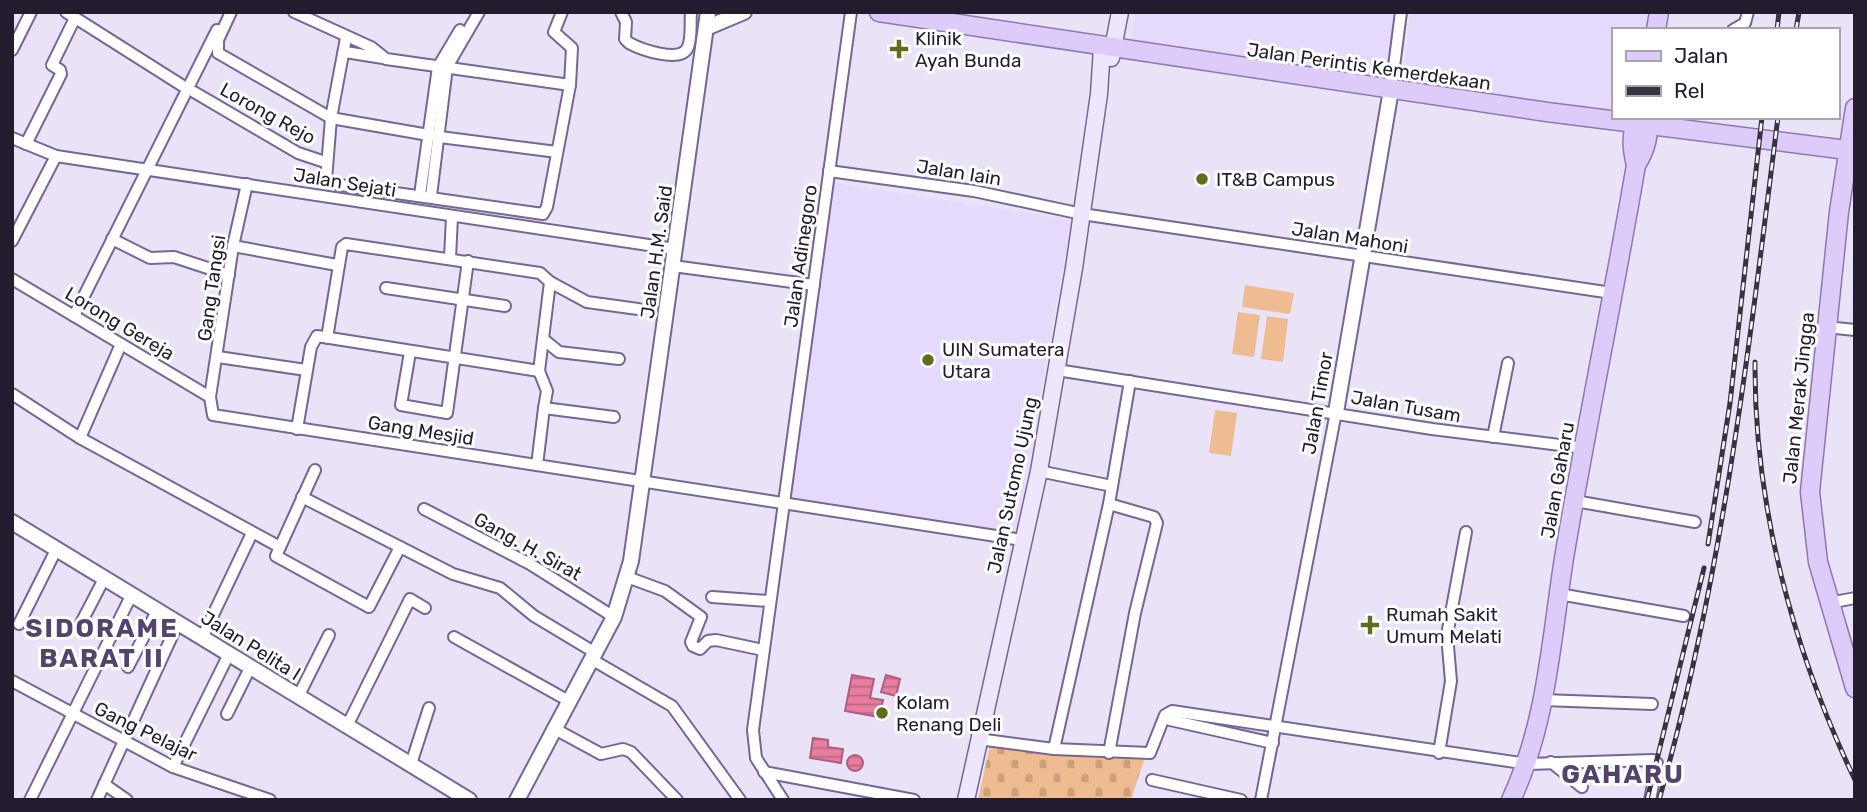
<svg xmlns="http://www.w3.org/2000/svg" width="1867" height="812" viewBox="0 0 1867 812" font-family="Rubik,sans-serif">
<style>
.built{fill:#e5d9fc}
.cemetery{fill:url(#cemetery-stones)}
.pitch{fill:#efbb90}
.water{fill:url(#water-rules);stroke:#ad607d;stroke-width:2}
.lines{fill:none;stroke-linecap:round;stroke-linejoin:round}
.minor-casing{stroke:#776694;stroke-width:14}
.tertiary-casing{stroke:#776694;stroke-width:18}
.secondary-casing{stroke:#776694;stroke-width:19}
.primary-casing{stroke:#8d78b0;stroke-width:21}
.minor{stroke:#fff;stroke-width:10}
.tertiary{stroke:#fff;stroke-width:14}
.secondary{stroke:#eee6fc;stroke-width:16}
.primary{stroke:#ddccf9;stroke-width:18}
.rail-casing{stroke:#393245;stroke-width:5}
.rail{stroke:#fff;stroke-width:2.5;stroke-dasharray:8;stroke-linecap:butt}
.poi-dot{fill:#5d6e1c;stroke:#fff;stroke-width:2.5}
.labels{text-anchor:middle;stroke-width:6;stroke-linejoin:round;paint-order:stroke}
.poi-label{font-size:19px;fill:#231c2f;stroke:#fff;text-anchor:start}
.street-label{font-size:19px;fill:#231c2f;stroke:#fff}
.district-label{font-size:26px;font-weight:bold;letter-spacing:2px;fill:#53436d;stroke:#fff}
</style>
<defs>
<pattern id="cemetery-stones" width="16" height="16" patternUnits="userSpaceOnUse" patternTransform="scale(1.75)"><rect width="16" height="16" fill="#efbb90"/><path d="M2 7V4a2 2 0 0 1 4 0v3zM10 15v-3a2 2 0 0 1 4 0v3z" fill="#cda07c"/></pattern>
<pattern id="water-rules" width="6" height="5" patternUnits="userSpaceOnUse" patternTransform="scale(1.75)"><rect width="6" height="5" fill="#e87d9f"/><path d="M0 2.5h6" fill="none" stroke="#bc6682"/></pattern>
</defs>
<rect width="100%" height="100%" fill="#eae3f8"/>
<g class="built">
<polygon points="1136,12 1394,12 1388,88 1131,42"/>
<polygon points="1410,12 1656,12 1653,30 1613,30 1613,117 1403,91"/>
<polygon points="835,183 1071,220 1015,536 791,500"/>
<polygon points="1855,198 1855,325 1850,325"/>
</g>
<polygon class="cemetery" points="990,745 1145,757 1131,800 978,800"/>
<g class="pitch">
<polygon points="1245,285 1294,293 1290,314 1242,307"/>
<polygon points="1238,312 1260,315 1254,357 1232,354"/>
<polygon points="1267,316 1288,319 1283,362 1261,359"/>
<polygon points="1215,410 1237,413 1231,456 1209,453"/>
</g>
<g class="water">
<polygon points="852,675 874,679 870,698 883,700 879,717 845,711"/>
<polygon points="886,675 900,679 896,696 881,692"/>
<polygon points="813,738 828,740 828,747 843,749 841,763 810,758"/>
<circle cx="855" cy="763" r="8"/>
</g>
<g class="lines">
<g class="minor-casing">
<g id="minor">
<polyline points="66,12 186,88"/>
<polyline points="231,12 218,40 218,53 331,118 440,137 557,152"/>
<polyline points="294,12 371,47 386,59 570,85"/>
<path d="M621,12L626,22L625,39L629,43C640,49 681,64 688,47C692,37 690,23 691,12"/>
<polyline points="1733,30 1745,23 1748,12"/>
<polyline points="346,38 331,118 326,180 340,185 543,214 547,207 570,85 572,48 554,32 562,12"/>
<polyline points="12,50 31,12"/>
<polyline points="345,52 383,58"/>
<polyline points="1391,90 1401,12"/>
<polyline points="194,92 298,153 325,162"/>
<polyline points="12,138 56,156 675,249"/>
<polyline points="26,144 61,74 60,70 52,65 75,18"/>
<polyline points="829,171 974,191 1082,214 1612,293"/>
<polyline points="247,184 233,246 210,397 213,415 1022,540"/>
<polyline points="420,195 438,67 460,30"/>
<polyline points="431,196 447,67 479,12"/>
<polyline points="112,239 150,258 174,257 229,275"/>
<polyline points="12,241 56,156"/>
<polyline points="233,246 337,265"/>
<polyline points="450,258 452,217"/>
<polyline points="673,266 814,285"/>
<polyline points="12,279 210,397"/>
<polyline points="550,282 587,302 638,309"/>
<polyline points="386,288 505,306"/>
<polyline points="74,316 217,30"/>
<polyline points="1826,327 1855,330"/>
<polyline points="543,339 559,352 619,359"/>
<polyline points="410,352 401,405 447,413 468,261"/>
<polyline points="218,357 306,370"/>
<polyline points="1057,370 1432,429 1584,448"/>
<polyline points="539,371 547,391 544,408"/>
<polyline points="12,394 80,438 278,546"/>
<polyline points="297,429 311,347 317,336 539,371 550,282 540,273 346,244 342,247 327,338"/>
<polyline points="1493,437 1508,363"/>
<polyline points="80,438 121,344"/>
<polyline points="537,465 544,408 614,417"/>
<polyline points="315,470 276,556 369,607 400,547"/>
<polyline points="1039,471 1112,486"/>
<polyline points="302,497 453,574 500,588 534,616 594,652"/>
<polyline points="1575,501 1695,522"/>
<polyline points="1109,504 1154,517 1157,523 1135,613 1109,753"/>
<polyline points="424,509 530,564 614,617"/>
<polyline points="627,577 665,591 701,617 691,642 693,646 700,649 708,641 716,640 763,650"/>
<polyline points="1559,594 1684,616"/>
<polyline points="712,597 769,601"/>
<polyline points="1829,603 1855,598"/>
<polyline points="81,623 104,579"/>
<polyline points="19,624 56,550"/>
<polyline points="454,637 567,700"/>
<polyline points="202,638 252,533"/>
<polyline points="591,659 672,706 740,800"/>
<polyline points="128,667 157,611"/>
<polyline points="12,681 173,767 270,800"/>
<polyline points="298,697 329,635"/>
<polyline points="1543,700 1652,704"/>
<polyline points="227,714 250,668"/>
<polyline points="1170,720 1273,743"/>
<polyline points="347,726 410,599 425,608"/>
<polyline points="553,728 601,754 623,749 631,752 677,800"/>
<polyline points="978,739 1054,749 1150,753 1165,715 1172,711 1528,764 1653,760 1657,763 1650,800"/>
<polyline points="1054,749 1109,504 1130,381"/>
<polyline points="1439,753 1451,681 1447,635 1466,532"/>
<polyline points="1551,762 1582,787"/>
<polyline points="411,764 429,708"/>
<polyline points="173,767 229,654"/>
<polyline points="764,772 914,800"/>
<polyline points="1152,780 1241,800"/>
<polyline points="104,784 127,800"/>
<polyline points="30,800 131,596"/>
<polyline points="97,800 178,623"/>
<polyline points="783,800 756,758 753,730 851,12"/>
<polyline points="1261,800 1336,412"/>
</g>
</g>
<g class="tertiary-casing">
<g id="tertiary">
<polyline points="706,28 744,12"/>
<polyline points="1336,412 1391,90"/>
<polyline points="12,522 469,800"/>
<polyline points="517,800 614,617 631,561 708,12"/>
</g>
</g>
<g class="secondary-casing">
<g id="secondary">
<polyline points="1111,58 1120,12"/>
<polyline points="966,800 1039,471 1074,268 1099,94 1102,48"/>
</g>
</g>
<g class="primary-casing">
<g id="primary">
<polyline points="879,12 1547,112 1855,151"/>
<polyline points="1656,30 1659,12"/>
<polyline points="1855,108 1839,212 1810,492 1818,562 1855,688"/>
<path d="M1636,165C1632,150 1630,132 1639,117"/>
<path d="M1511,800C1548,721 1551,637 1565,552C1587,423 1614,294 1636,165C1645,151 1651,133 1646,117"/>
</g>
</g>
<use href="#minor" class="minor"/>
<use href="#tertiary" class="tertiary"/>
<use href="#secondary" class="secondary"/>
<use href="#primary" class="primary"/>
<g class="rail-casing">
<g id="rail">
<polyline points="1777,30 1779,12"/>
<polyline points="1796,30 1799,12"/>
<path d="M1755,362C1754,506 1793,650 1855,780"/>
<polyline points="1708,544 1730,403 1762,117"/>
<polyline points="1647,800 1704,568"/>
<path d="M1659,800C1723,576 1749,347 1778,117"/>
</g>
</g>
<use href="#rail" class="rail"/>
</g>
<g class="poi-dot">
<path d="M895.5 38.5h7v7h7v7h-7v7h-7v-7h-7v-7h7z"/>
<circle cx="1202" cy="179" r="7"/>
<circle cx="928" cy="360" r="7"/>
<path d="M1366.5 614.5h7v7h7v7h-7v7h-7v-7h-7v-7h7z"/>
<circle cx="882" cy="713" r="7"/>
</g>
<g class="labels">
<g class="poi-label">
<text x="915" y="45">Klinik<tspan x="915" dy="22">Ayah Bunda</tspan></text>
<text x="1216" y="186">IT&amp;B Campus</text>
<text x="942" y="356">UIN Sumatera<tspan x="942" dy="22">Utara</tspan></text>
<text x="1386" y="621">Rumah Sakit<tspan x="1386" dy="22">Umum Melati</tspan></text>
<text x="896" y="709">Kolam<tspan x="896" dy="22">Renang Deli</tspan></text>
</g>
<g class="street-label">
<text transform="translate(1369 66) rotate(8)" y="7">Jalan Perintis Kemerdekaan</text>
<text transform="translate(268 113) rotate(29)" y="7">Lorong Rejo</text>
<text transform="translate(959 172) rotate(9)" y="7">Jalan Iain</text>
<text transform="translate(345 182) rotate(9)" y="7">Jalan Sejati</text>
<text transform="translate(1350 237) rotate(9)" y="7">Jalan Mahoni</text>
<text transform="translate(656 252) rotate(-82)" y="7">Jalan H.M. Said</text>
<text transform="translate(800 256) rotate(-82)" y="7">Jalan Adinegoro</text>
<text transform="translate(211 288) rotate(-82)" y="7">Gang Tangsi</text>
<text transform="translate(120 323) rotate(31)" y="7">Lorong Gereja</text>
<text transform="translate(1798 398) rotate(-84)" y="7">Jalan Merak Jingga</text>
<text transform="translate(1317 403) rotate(-80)" y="7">Jalan Timor</text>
<text transform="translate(1406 406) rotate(10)" y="7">Jalan Tusam</text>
<text transform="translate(421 430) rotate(9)" y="7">Gang Mesjid</text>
<text transform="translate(1557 480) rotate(-80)" y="7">Jalan Gaharu</text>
<text transform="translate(1012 485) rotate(-78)" y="7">Jalan Sutomo Ujung</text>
<text transform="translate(528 546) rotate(29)" y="7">Gang. H. Sirat</text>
<text transform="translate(251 645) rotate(32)" y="7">Jalan Pelita I</text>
<text transform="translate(146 731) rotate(26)" y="7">Gang Pelajar</text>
</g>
<g class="district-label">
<text x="102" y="637">SIDORAME<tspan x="102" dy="30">BARAT II</tspan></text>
<text x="1623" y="783">GAHARU</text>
</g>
</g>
<rect width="1867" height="812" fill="none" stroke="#231c2f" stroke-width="28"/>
<rect x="1612" y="28" width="228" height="91" fill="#ffffff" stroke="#a7a4ac" stroke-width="2"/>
<rect x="1626" y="51" width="35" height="10" fill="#ddccf9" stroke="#a7a4ac" stroke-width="2"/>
<text x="1674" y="63" font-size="21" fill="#231c2f">Jalan</text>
<rect x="1626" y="86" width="35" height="10" fill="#393245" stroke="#a7a4ac" stroke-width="2"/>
<text x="1674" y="98" font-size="21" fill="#231c2f">Rel</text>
</svg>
